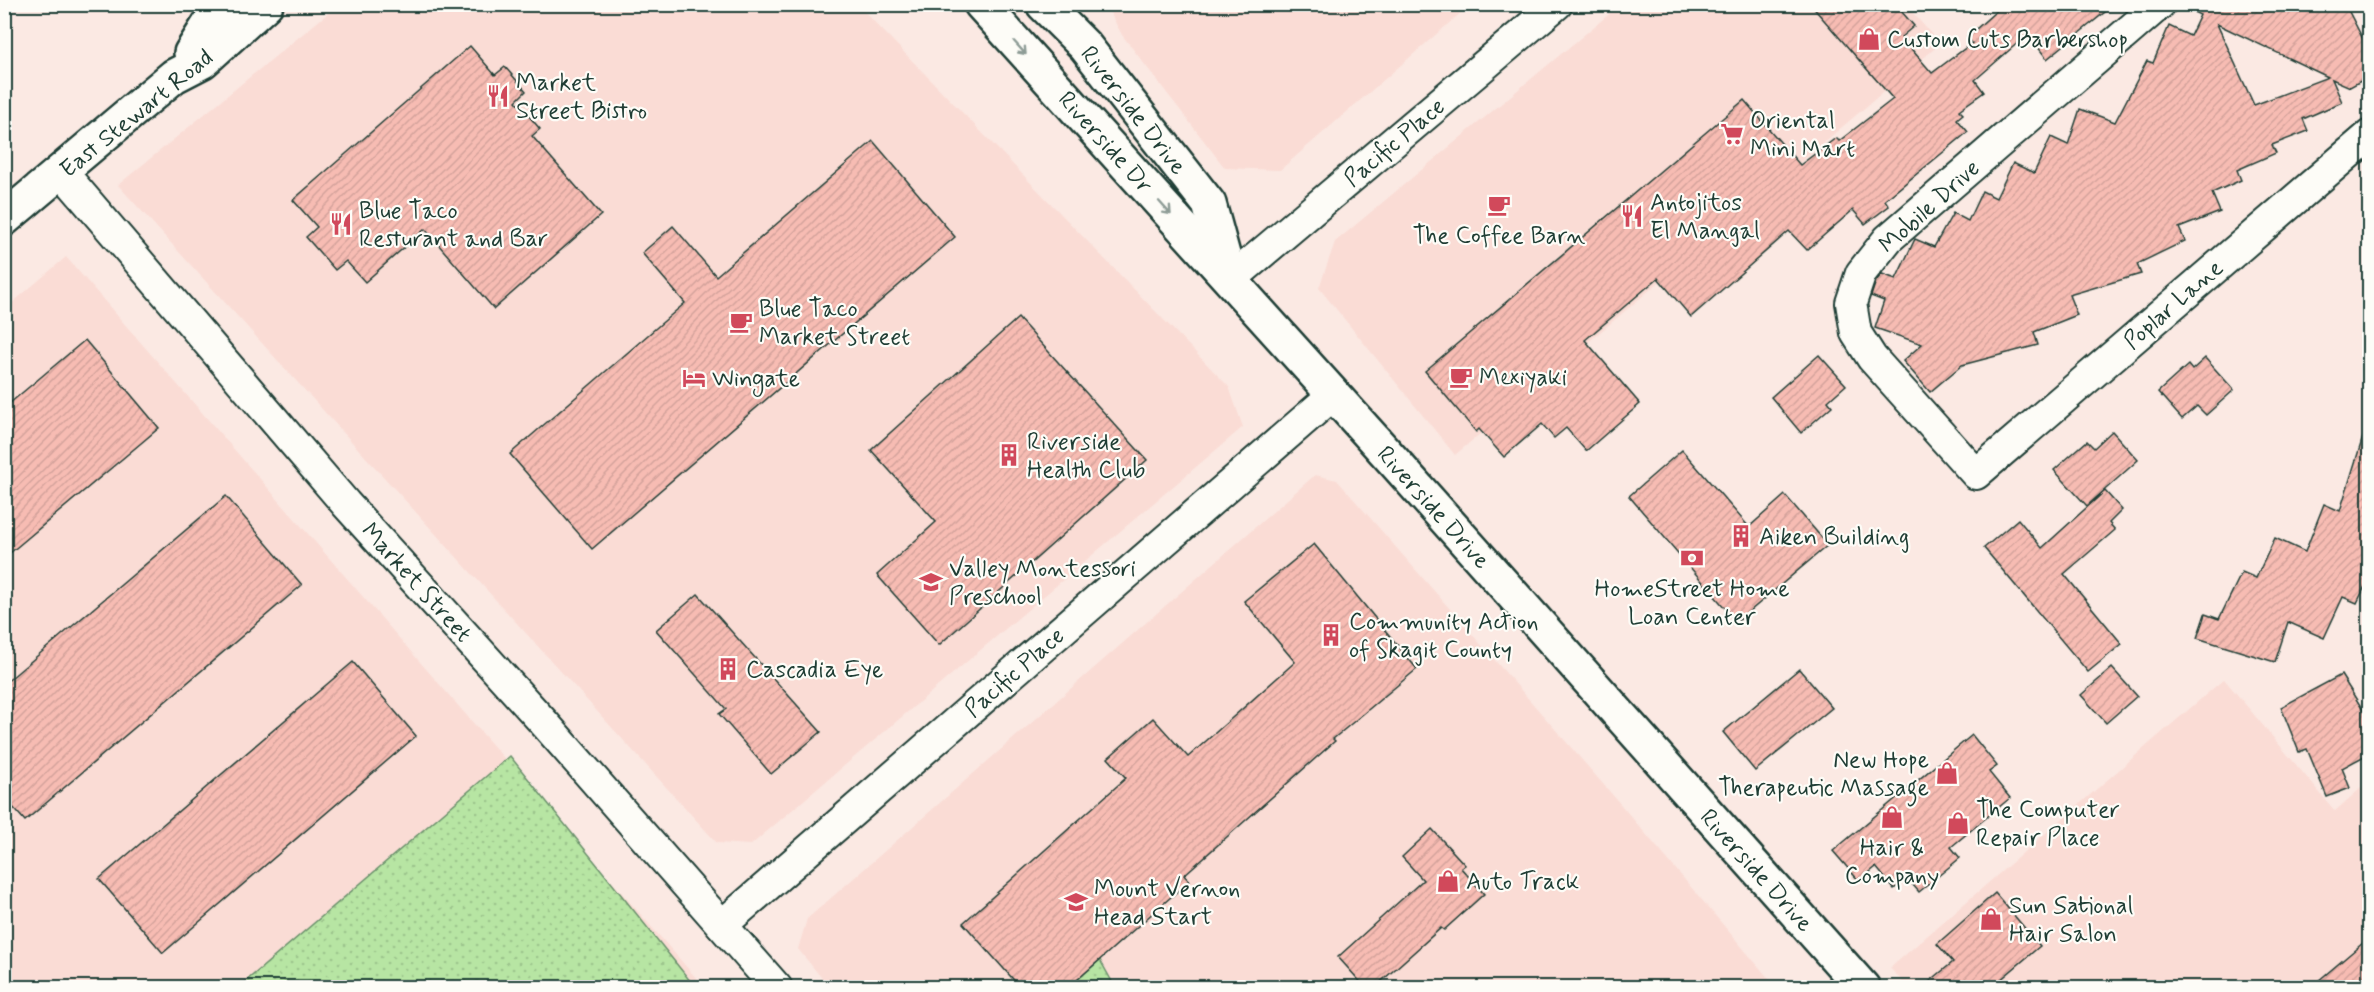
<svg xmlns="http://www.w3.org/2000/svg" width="2374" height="992" viewBox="0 0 2374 992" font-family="Mynerve,sans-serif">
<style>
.built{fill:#fadcd5}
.grass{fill:url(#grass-dots);stroke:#6b916c;stroke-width:1.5}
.building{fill:url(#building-hatch);stroke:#1f3d34;stroke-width:1.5;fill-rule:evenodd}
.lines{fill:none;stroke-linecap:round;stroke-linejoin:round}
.minor-casing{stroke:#1f3d34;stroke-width:34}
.tertiary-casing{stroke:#1f3d34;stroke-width:38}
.secondary-casing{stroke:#1f3d34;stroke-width:38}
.minor{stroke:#fdfcf7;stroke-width:30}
.tertiary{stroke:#fdfcf7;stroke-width:33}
.secondary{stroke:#fdfcf7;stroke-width:33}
.oneway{stroke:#8e9c96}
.labels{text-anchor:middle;stroke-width:4.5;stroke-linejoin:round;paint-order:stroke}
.poi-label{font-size:24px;fill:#1f3d34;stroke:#fdfcf7;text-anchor:start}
.street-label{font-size:24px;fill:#1f3d34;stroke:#fdfcf7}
</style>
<defs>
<pattern id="grass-dots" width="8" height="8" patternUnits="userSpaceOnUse" patternTransform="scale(1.5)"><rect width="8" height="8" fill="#b7e5a3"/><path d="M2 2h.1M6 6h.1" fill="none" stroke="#9dc58d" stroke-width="1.8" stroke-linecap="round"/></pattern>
<pattern id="building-hatch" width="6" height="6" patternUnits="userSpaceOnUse" patternTransform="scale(1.5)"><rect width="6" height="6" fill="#f7bcb3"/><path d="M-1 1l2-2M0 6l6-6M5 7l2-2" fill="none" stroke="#d3a29b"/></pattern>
</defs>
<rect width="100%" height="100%" fill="#fbe9e3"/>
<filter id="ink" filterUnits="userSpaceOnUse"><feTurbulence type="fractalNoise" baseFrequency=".0167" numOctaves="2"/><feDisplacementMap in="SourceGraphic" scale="12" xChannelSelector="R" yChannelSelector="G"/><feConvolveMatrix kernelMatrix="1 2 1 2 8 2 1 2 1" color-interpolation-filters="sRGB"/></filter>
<g filter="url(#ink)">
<g class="built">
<polygon points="338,5 858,5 1229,387 1243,427 751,845 717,843 118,185"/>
<polygon points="1106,5 1470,5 1280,170 1225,168 1122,35"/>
<polygon points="1620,5 1906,5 1940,44 1455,455 1319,288 1335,242"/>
<polygon points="66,257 704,987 5,987 4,310"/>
<polygon points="1315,475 1337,480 1610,792 1776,987 830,988 798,949 807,919"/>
<polygon points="2224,679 2335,811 2369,781 2369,987 1908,988 1890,968"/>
</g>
<g class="grass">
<polygon points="510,756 695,987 239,987"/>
<polygon points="1100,960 1115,987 1069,987"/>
</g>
<g class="building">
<polygon points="1810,4 1895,4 1914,26 1901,37 1932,73 1972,43 1967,37 2004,4 2115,4 2047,59 2028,34 1975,80 1984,92 1959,110 1963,114 1957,119 1968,132 1885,200 1889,206 1865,224 1853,210 1807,250 1789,231 1691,317 1658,278 1585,340 1640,404 1586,451 1566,428 1554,438 1542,424 1504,457 1479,429 1476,432 1425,371 1744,100 1800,165 1836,138 1839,141 1893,99"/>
<path d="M2177,4H2345L2370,53V76L2350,87L2332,79L2342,102L2303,119L2308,131L2272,145L2276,153L2237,170L2241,180L2212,193L2220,212L2179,228L2185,241L2137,264L2141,274L2069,295L2077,315L2034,332L2038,345L1962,365L1930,392L1903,361L1922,344L1875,328L1884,301L1871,296L1876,281L1882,274L1896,279L1915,239L1934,247L1953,213L1968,221L1982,191L1996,198L2013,163L2034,173L2051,137L2068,145L2080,109L2115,122L2147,61L2153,63L2169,26L2190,36L2200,15ZM2217,24L2328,77L2254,105Z"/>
<polygon points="470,46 495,75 505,67 526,91 516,101 540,129 532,136 601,215 494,309 425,229 365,282 346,261 335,270 306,237 317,227 293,200"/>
<polygon points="873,141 955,237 592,549 510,454 685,303 642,253 673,226 716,276"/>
<polygon points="1018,318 1147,460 939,645 877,575 936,522 871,450"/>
<polygon points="85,340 159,428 4,558 4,408"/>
<polygon points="1819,355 1846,385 1828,401 1832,406 1801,433 1771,397"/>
<polygon points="2205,358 2234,390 2206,415 2197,406 2182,419 2158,392 2188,365 2192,370"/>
<polygon points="2112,431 2138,460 2087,506 2054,470 2087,441 2094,448"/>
<polygon points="2363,437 2370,438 2370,576 2357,603 2343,597 2324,638 2288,622 2275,662 2197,638 2205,614 2219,619 2242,572 2256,578 2275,538 2305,552 2324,504 2340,511"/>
<polygon points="1682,450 1749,527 1785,495 1828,545 1737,622 1629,496"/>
<polygon points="2105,491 2122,510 2109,523 2115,530 2064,574 2122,644 2088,672 1984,548 2018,519 2042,548"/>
<polygon points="226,496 302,585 25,821 4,797 4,684"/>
<polygon points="1314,544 1417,669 1333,739 1335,741 1184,875 1189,881 1069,987 1020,987 963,923 1126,778 1108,758 1153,718 1188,757 1295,662 1244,601"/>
<polygon points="698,594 821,732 771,774 719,714 726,709 656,630"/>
<polygon points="353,662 416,736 163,953 99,879"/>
<polygon points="2112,668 2137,696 2106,723 2081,695"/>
<polygon points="1799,669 1832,708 1755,771 1723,732"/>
<polygon points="2341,675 2370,721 2370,753 2342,768 2350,788 2327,797 2307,749 2299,752 2281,707"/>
<polygon points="1972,735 1997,766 1989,772 2010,798 1951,847 1960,858 1919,892 1907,878 1894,889 1876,867 1859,881 1833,851"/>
<polygon points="1432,829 1465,865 1461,868 1484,894 1444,930 1441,928 1375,987 1365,987 1338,957 1423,880 1402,857"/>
<polygon points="1995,893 2040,946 1992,987 1923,987 1953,962 1937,944"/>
<polygon points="2370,937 2370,987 2311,987"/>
</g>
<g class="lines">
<g class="minor-casing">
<g id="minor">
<polyline points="2160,4 1888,239 1861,273 1851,303 1856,333 1872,358 1976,474 2370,135"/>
<polyline points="62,172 346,504 546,725 777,988"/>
<polyline points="1230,280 1557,4"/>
<polyline points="722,925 1333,395"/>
</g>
</g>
<g class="tertiary-casing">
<polyline id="tertiary" points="4,219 174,76 203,61 266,4"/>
</g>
<g class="secondary-casing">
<g id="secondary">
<polyline points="981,4 1398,466 1863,988"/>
<polyline points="1043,4 1085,46 1209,204 1228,273"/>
<polyline points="191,53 222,4"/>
</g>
</g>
<use href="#minor" class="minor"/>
<use href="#tertiary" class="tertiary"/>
<use href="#secondary" class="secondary"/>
</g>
<defs><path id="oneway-shaft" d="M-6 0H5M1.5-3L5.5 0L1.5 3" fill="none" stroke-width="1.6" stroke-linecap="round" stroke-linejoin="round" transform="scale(1.5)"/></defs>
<g class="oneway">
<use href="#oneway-shaft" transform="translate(1020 48) rotate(48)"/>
<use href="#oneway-shaft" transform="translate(1165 208) rotate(48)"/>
</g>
</g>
<defs>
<g id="shop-bare" transform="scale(1.8)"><path d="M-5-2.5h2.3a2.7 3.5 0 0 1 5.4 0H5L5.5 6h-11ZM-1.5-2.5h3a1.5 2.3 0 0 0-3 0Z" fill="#d1495b" stroke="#fdfcf7" stroke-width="2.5" paint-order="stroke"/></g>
<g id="restaurant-bare" transform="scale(1.8)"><path d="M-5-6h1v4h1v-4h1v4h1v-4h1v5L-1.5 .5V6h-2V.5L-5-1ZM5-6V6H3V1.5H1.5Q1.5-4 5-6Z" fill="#d1495b" stroke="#fdfcf7" stroke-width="2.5" paint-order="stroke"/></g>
<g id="supermarket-bare" transform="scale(1.8)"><path d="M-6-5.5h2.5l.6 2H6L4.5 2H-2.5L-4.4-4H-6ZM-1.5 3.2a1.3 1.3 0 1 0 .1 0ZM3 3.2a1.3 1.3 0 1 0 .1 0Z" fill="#d1495b" stroke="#fdfcf7" stroke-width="2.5" paint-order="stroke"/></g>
<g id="cafe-bare" transform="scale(1.8)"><path d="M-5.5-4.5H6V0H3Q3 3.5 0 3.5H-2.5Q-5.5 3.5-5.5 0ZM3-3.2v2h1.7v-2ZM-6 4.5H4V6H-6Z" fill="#d1495b" stroke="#fdfcf7" stroke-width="2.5" paint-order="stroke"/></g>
<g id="hotel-bare" transform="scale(1.8)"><path d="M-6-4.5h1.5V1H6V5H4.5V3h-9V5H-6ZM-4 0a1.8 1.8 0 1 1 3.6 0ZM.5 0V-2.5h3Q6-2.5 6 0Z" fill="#d1495b" stroke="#fdfcf7" stroke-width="2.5" paint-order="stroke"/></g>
<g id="building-bare" transform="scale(1.8)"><path d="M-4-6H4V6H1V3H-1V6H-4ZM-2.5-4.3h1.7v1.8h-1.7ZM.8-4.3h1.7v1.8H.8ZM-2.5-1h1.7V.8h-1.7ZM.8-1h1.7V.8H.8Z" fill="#d1495b" stroke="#fdfcf7" stroke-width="2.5" paint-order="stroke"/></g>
<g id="bank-bare" transform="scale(1.8)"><path d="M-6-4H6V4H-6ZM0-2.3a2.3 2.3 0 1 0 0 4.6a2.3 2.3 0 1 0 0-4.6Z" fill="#d1495b" stroke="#fdfcf7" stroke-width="2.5" paint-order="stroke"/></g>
<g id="school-bare" transform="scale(1.8)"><path d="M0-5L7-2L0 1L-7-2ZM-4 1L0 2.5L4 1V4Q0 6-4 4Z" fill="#d1495b" stroke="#fdfcf7" stroke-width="2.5" paint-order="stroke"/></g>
</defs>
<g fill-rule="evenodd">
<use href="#shop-bare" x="1869" y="39"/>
<use href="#restaurant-bare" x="498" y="96"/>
<use href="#supermarket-bare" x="1732" y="134"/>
<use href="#cafe-bare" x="1499" y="205"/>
<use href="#restaurant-bare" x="1632" y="216"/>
<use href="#restaurant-bare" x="341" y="224"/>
<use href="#cafe-bare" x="741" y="322"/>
<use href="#cafe-bare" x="1461" y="377"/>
<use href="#hotel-bare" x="694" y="378"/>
<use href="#building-bare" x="1009" y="455"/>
<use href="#building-bare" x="1741" y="536"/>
<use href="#bank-bare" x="1692" y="558"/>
<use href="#school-bare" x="931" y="582"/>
<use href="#building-bare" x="1331" y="635"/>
<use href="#building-bare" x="728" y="669"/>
<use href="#shop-bare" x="1947" y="773"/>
<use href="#shop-bare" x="1892" y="817"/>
<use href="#shop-bare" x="1958" y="823"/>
<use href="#shop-bare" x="1448" y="881"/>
<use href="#school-bare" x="1076" y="902"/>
<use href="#shop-bare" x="1991" y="919"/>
</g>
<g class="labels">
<g class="poi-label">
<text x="1887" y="47">Custom Cuts Barbershop</text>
<text x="516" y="90">Market<tspan x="516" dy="28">Street Bistro</tspan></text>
<text x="1750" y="128">Oriental<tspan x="1750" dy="28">Mini Mart</tspan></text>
<text x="1650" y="210">Antojitos<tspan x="1650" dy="28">El Mangal</tspan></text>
<text x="359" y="218">Blue Taco<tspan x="359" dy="28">Resturant and Bar</tspan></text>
<text x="1499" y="243" text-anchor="middle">The Coffee Barn</text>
<text x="759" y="316">Blue Taco<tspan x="759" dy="28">Market Street</tspan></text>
<text x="1479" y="385">Mexiyaki</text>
<text x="712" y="386">Wingate</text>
<text x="1027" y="449">Riverside<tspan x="1027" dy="28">Health Club</tspan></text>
<text x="1759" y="544">Aiken Building</text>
<text x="949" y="576">Valley Montessori<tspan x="949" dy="28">Preschool</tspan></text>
<text x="1692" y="596" text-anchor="middle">HomeStreet Home<tspan x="1692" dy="28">Loan Center</tspan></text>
<text x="1349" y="629">Community Action<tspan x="1349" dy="28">of Skagit County</tspan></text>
<text x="746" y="677">Cascadia Eye</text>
<text x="1929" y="767" text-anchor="end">New Hope<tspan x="1929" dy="28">Therapeutic Massage</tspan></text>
<text x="1976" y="817">The Computer<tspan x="1976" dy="28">Repair Place</tspan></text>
<text x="1892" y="855" text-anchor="middle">Hair &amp;<tspan x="1892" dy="28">Company</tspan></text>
<text x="1466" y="889">Auto Track</text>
<text x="1094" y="896">Mount Vernon<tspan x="1094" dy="28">Head Start</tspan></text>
<text x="2009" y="913">Sun Sational<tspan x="2009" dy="28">Hair Salon</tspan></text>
</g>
<g class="street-label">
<text transform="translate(1134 110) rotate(52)" y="8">Riverside Drive</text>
<text transform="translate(136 113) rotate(-39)" y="8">East Stewart Road</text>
<text transform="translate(1106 142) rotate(48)" y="8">Riverside Dr</text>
<text transform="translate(1394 142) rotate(-40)" y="8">Pacific Place</text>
<text transform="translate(1929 206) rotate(-42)" y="8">Mobile Drive</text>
<text transform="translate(2173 304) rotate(-41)" y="8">Poplar Lane</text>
<text transform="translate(1434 507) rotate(48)" y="8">Riverside Drive</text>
<text transform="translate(417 582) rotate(48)" y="8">Market Street</text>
<text transform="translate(1014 672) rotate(-41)" y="8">Pacific Place</text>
<text transform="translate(1757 870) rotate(48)" y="8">Riverside Drive</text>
</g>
</g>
<rect width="2374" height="992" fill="none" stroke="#fdfcf7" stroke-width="24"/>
<rect x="12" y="12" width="2350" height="968" fill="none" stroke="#1f3d34" stroke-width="2" filter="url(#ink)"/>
</svg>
